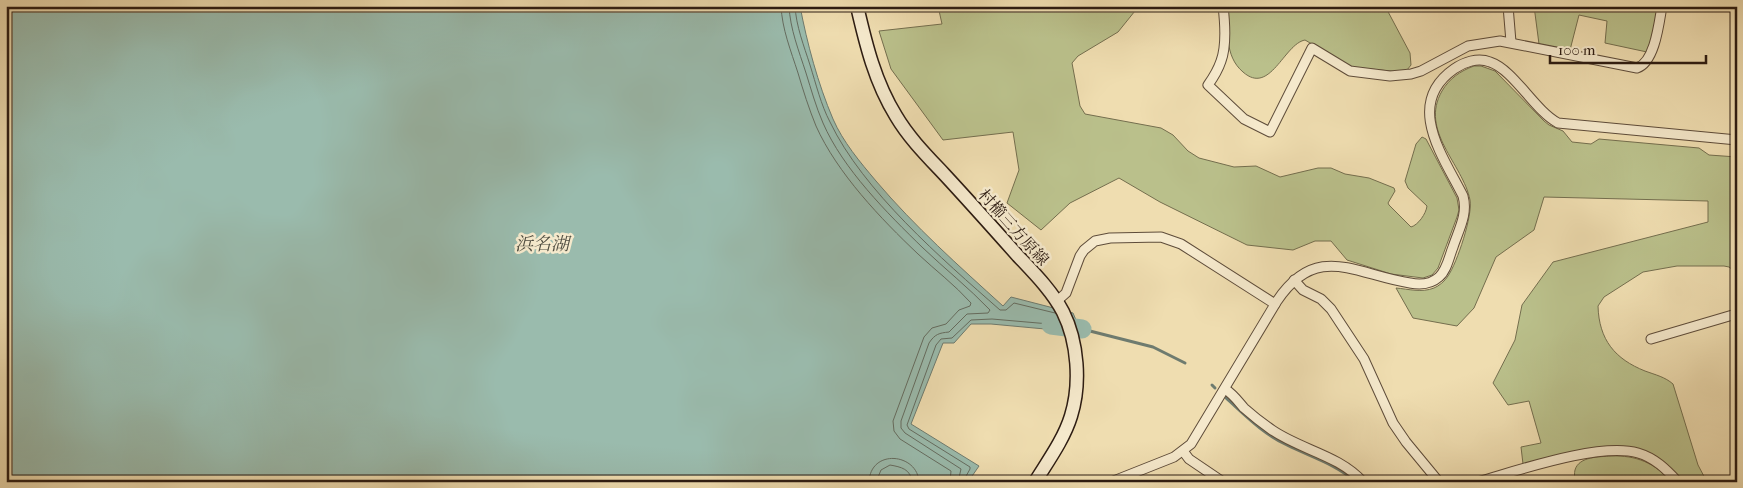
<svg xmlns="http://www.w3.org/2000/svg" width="1743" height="488" viewBox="0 0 1743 488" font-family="'IM FELL French Canon','Noto Serif JP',serif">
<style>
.green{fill:#bac08b;stroke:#746e4e}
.water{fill:#9abbad;stroke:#6e7b6f}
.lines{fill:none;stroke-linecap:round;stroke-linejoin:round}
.shore{stroke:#646c60;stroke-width:1}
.stream{stroke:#6e7b6f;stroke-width:3}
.river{stroke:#9abbad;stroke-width:19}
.street-casing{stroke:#5e4c3a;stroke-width:11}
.secondary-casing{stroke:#2d1c12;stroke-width:15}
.street{stroke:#f5e9cc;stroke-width:9}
.secondary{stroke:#f5e9cc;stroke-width:12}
.labels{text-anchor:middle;stroke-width:5;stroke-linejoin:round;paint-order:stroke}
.street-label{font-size:16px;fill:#2d1c12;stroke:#f5e9cc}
.water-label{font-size:18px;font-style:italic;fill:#4e4c40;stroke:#f5e9cc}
</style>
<rect width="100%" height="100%" fill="#efddb0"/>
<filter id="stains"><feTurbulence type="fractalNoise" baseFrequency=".004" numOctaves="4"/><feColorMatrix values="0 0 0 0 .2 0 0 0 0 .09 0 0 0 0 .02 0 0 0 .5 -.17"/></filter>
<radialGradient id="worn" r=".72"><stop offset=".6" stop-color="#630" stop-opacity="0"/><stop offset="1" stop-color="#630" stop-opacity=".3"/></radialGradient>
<g class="green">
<path d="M938,6H1139L1118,32L1078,56L1072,63L1080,106L1085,114L1161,128L1173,135L1188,151L1199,158L1234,167L1256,166L1280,177L1318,168H1331L1345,174L1369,178L1394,188L1395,191L1388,203L1389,205L1411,227C1418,225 1426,214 1427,206L1408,188L1405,181L1416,144L1422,137L1426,139L1457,198L1459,210L1457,217L1438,268L1432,275L1423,278L1391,274L1347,260L1331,241H1315L1293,250L1247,245L1160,202L1119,178L1070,203L1041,230L1007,203L1019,170L1013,132L943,140L891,69L879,31L942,24Z"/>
<path d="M1227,6H1385L1410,53L1411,65L1407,70L1400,72L1351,67L1305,40C1284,44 1270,96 1243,72C1224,56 1228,29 1227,6Z"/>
<polygon points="1534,6 1658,6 1652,37 1647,52 1605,43 1607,21 1579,15 1570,50 1539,44"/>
<path d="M1474,66H1481L1495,71L1544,121L1549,125L1563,131L1572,142L1591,144L1599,139L1699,148L1709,155L1737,157V273L1729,267L1724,266H1677L1643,272L1604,297L1598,306C1599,340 1615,359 1645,371C1656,375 1665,377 1673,384L1698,465L1707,482H1684C1675,471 1665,461 1652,454C1616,435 1561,456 1523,464L1521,447L1541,443L1529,401L1508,405L1493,383L1515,340L1522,305L1553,262L1708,222V201L1544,197L1534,230L1496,257L1474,308L1457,326L1413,318L1396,288C1408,289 1422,293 1434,288C1439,286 1445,281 1448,276C1457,263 1473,215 1470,200C1463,164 1419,131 1442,91C1449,79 1460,71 1474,66Z"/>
<path d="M1611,456C1636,455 1655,463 1672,482H1574C1575,478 1574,473 1575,470C1579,456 1600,457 1611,456Z"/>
</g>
<path class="water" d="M6,6H800C807,43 818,84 833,119C843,142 860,162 876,181C915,227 959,266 1003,306L1011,297L1073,313L1076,320L1077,332L991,324H971L954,343H943L911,424L979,466L968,482H908L890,477L887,482H6Z"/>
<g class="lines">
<g class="shore">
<path d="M781,6C782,29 791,51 798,73C803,90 809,109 816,126C837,173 881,219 918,254C935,270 955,285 971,303L970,306L959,310L946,324L932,328L924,337L893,421L894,431L900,439L951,471L950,482"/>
<path d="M789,6C790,29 799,51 806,73C811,89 816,107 823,123C843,169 887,213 923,248C945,269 969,288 990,310L988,313L967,314L949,332C939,333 935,334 929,343L901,421V428L905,433L961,469L958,482"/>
<path d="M795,6C796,26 804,46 810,65C816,84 821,105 830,122C863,191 942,259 1000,310H1006L1014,303L1055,313"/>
<path d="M869,482C870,448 918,453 919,482"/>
<path d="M876,482L881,470L890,465C901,467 911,469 912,482"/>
<polyline points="964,482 965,478 970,469 970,467 909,429 907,425 936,345 941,339 952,338 971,320 992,319 1061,325"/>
</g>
<g class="stream">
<polyline points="1082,329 1153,347 1185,363"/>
<polyline points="1212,385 1215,388"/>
<path d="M1226,398C1245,415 1263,434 1287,445C1311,457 1336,464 1356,482"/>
</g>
<polyline class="river" points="1051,325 1082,329"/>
<g class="street-casing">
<g id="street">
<path d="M1223,6C1225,23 1227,45 1221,61C1218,70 1213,78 1208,85L1244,119L1270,132L1312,48L1350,71L1390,76L1411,74L1421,71L1468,46L1500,41L1637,68C1655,62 1659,23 1662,6"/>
<polyline points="1508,6 1511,42"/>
<polyline points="1294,280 1303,290 1321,299 1331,309 1364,359 1393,423 1406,442 1439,482"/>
<polyline points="1057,301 1066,293 1080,256 1084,250 1095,241 1110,238 1161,237 1181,244 1275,304"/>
<polyline points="1651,339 1736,314 1737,319"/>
<path d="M1225,389C1233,394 1238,401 1244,408C1253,416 1262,423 1272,430C1301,450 1339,455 1363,482"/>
<polyline points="1183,451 1189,459 1223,482"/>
<path d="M1111,482L1174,457L1191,444L1277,301C1317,241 1356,275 1410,283C1420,285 1430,285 1439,277C1447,270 1449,257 1453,247C1459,229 1468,214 1463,196C1443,156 1404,104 1454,69C1464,62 1478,57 1490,62C1514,70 1534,110 1558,123L1737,140"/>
<path d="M1477,482C1517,471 1599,442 1638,453C1655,458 1666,469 1678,482"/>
</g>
</g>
<g class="secondary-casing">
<path id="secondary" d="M857,6C866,45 875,82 896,116C909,138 927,156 944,174C969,201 994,229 1018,256C1034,273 1052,291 1063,312C1078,342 1081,384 1071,416C1064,439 1048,461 1035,482"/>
</g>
<use href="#street" class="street"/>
<use href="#secondary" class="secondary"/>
</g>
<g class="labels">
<g class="street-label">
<text transform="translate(1014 227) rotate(48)" y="6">村櫛三方原線</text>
</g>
<g class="water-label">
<text x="542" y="250">浜名湖</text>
</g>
</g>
<rect width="1743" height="488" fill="none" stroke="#efddb0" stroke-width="25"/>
<rect x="8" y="8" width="1728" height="473" fill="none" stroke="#2d1c12" stroke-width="2.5"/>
<rect x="12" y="12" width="1718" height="463" fill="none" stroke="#2d1c12"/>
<path d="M1550 55v8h156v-8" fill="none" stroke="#2d1c12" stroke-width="2.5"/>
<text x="1558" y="55" font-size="15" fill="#2d1c12" stroke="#f5e9cc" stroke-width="4" paint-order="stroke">100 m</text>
<rect width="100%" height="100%" filter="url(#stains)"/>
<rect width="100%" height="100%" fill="url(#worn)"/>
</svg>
